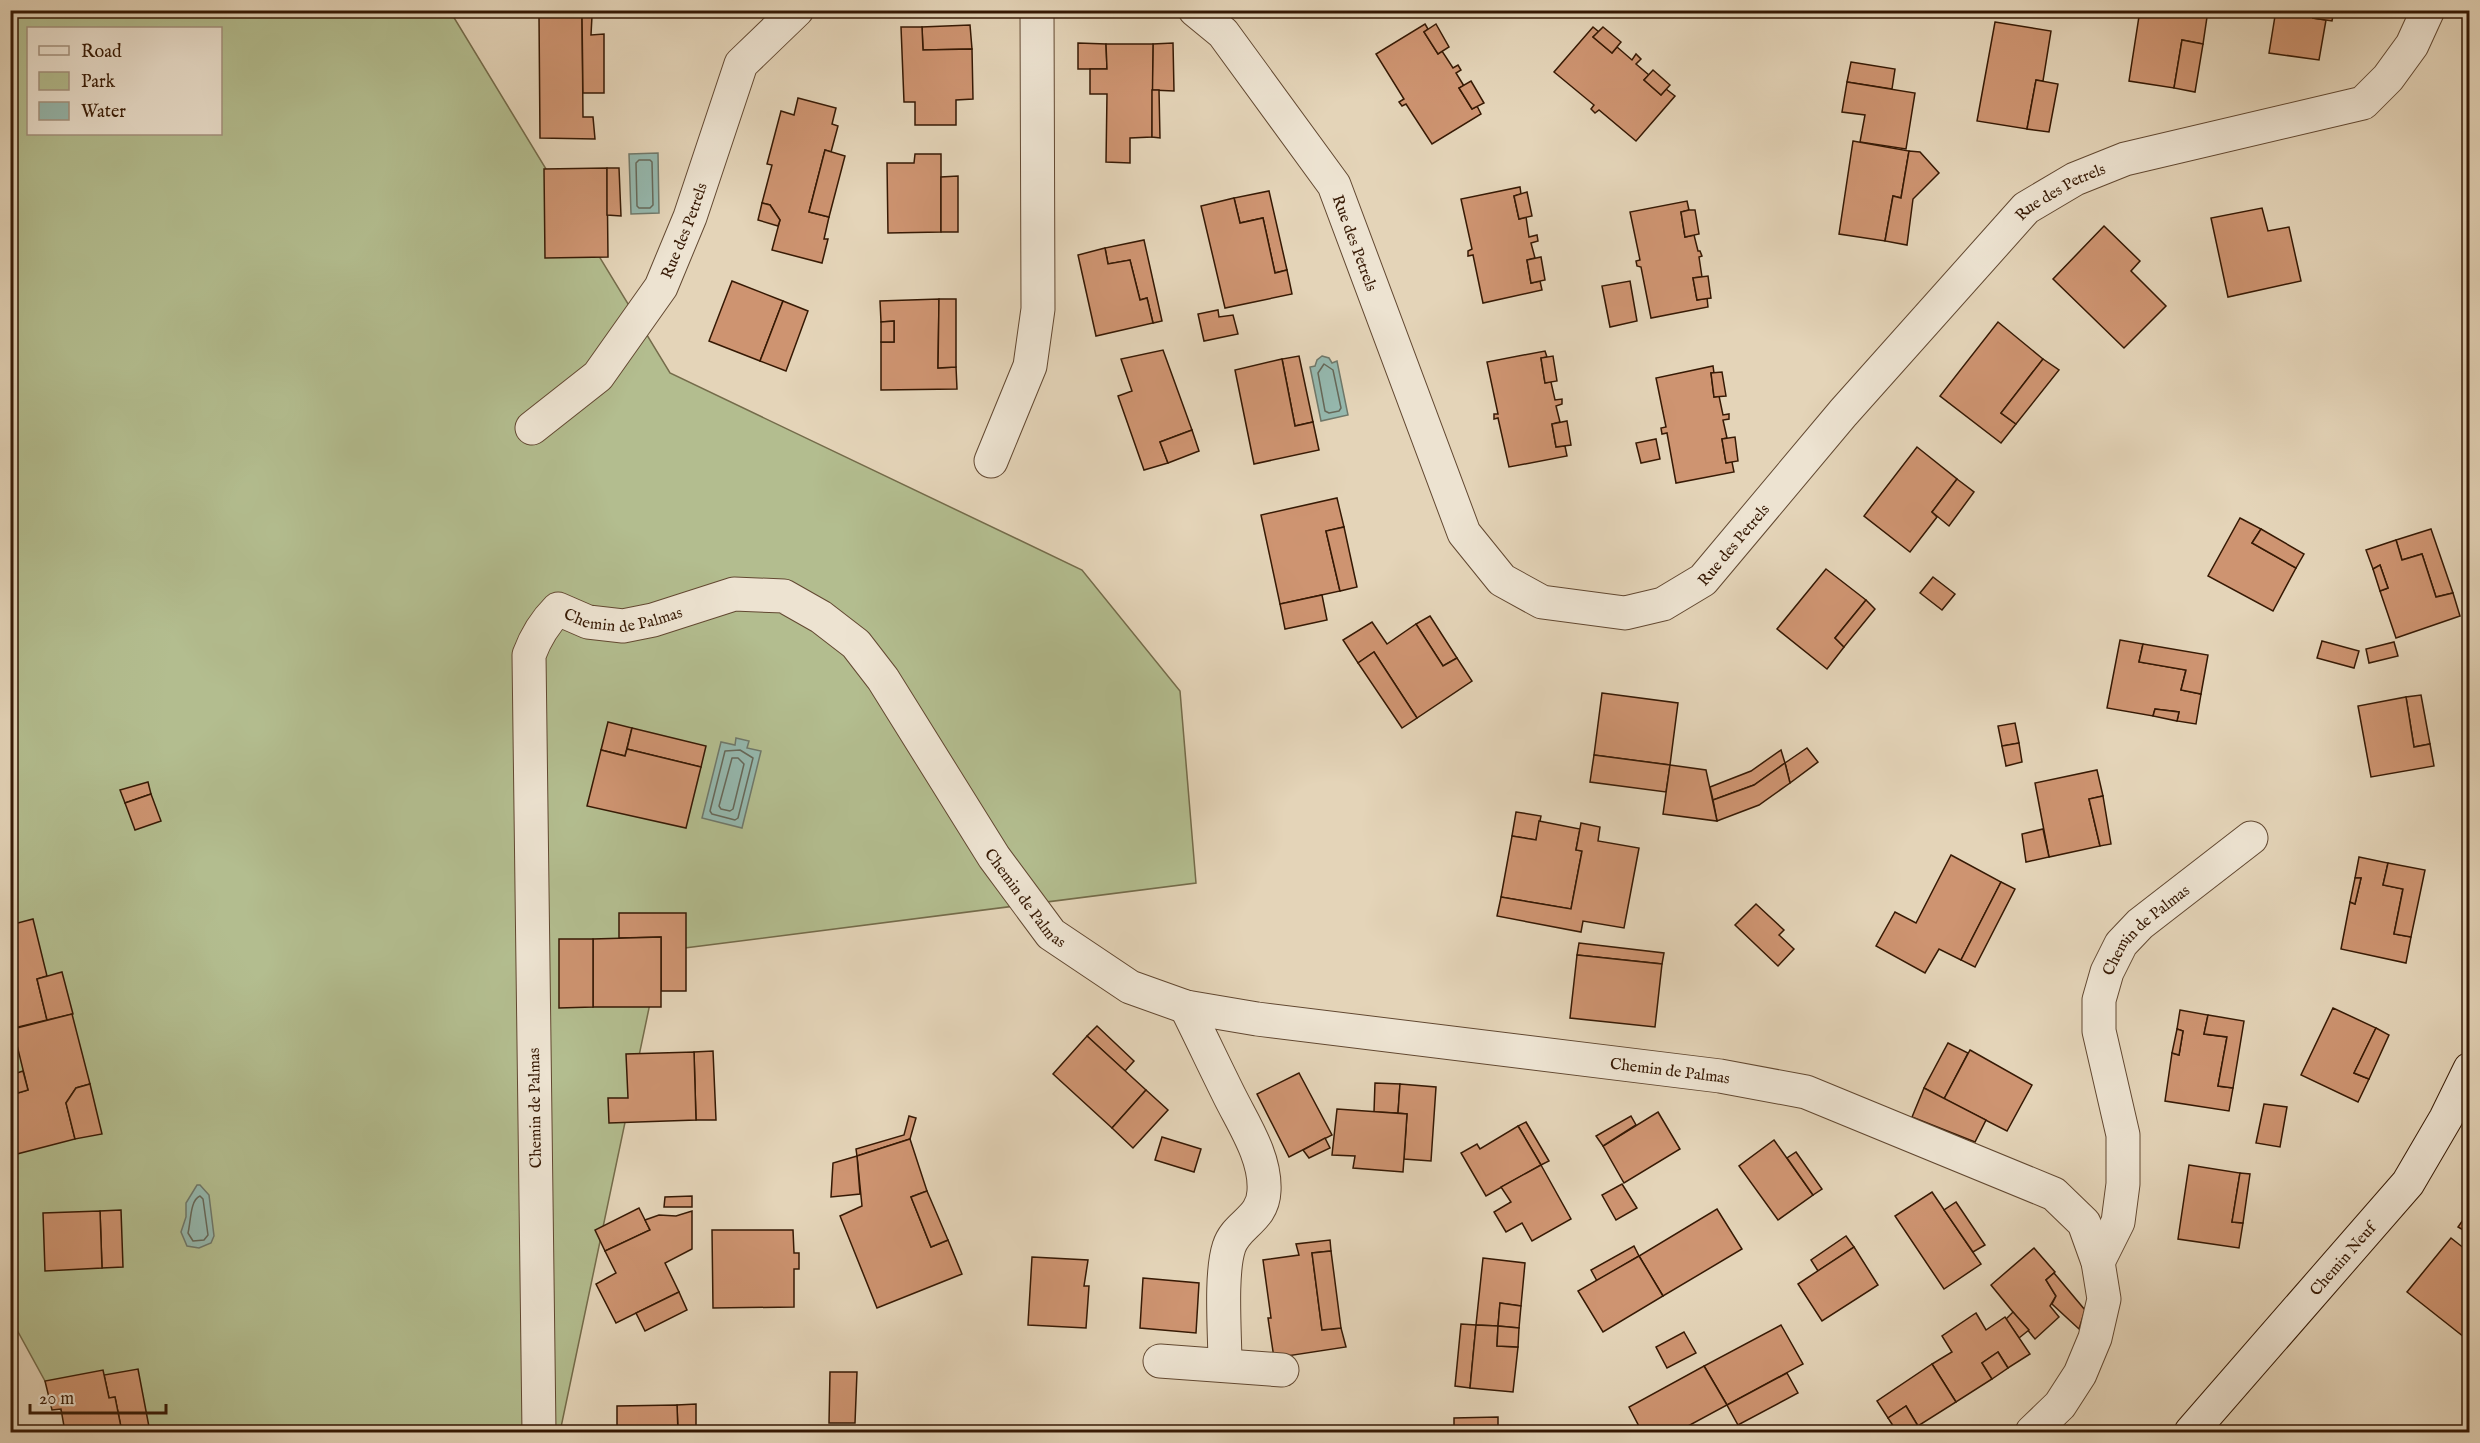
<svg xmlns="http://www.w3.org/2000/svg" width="2480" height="1443" viewBox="0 0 2480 1443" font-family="'IM FELL English',serif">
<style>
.green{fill:#b3bd8f;stroke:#746b4a;stroke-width:1.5;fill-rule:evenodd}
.water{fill:#95b8ae;stroke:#6f786a;stroke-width:1.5}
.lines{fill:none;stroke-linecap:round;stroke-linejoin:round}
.shore{stroke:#666859;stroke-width:1.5}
.building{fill:#ce9471;stroke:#361904;stroke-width:1.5}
.street-casing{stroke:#624831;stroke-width:35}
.secondary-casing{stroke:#361904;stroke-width:35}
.street{stroke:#ede3d1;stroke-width:33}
.secondary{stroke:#ede3d1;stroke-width:33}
.labels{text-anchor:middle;stroke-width:5;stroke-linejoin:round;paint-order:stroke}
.street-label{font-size:16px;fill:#361904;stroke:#ede3d1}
</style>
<rect width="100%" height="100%" fill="#e4d4b8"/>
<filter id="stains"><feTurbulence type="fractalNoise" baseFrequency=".00333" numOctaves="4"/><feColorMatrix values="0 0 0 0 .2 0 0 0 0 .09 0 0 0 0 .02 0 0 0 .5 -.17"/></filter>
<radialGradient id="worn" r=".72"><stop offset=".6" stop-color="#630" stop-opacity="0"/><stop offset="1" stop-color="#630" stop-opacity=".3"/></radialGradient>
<path class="green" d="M10,11H450L670,373L1082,570L1180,691L1196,883L661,951L560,1432H73L11,1319ZM28,28H220V134H28Z"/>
<g class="water">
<polygon points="658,153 659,213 631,214 629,154"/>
<polygon points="1322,356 1329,358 1332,363 1337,361 1348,415 1321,421 1310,367 1315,366 1317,360"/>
<polygon points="736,738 749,741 747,748 761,751 742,828 702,818 721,742 735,745"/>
<polygon points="197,1185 200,1185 209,1195 214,1236 211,1243 199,1248 187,1246 181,1232 186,1217 186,1203"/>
</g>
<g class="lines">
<g class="shore">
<polygon points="639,160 650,160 652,162 653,205 650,208 639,208 637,206 636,163"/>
<polygon points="1324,364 1333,370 1341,408 1339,411 1329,413 1325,411 1318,373"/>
<polygon points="740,750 753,758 738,818 735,820 712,814 710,811 725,751"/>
<polygon points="732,758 738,758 744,764 733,809 730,811 721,809 719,806"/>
<path d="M200,1196L203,1199L208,1235L204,1240L193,1241L188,1233C191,1221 190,1200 200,1196Z"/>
</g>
</g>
<g class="building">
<polygon points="2140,10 2167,10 2207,17 2203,44 2182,40 2174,88 2129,81"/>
<polygon points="2276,10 2314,10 2313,18 2326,20 2319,60 2269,53"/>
<polygon points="2314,10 2334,10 2332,21 2313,18"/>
<polygon points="539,16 582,16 583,117 593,117 595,139 540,138"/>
<polygon points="582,16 592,16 591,35 604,34 604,93 583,93"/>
<polygon points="1995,22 2051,31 2043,81 2036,80 2027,129 1977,121"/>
<polygon points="1425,24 1428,29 1424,32 1438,54 1442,51 1453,68 1458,65 1461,70 1456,73 1464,86 1459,88 1472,109 1477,106 1481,114 1432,144 1406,104 1402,106 1399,102 1404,99 1376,54"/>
<polygon points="1436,24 1449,47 1438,54 1424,32"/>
<polygon points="970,25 972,49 923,50 922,27"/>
<polygon points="901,27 922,27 923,50 972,49 973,99 956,100 956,125 915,125 915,102 904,102"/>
<polygon points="1593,27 1599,32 1593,37 1612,53 1617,47 1632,60 1636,54 1641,59 1636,64 1649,75 1644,80 1661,95 1666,89 1675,96 1636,141 1599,110 1595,113 1591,109 1594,105 1554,72"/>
<polygon points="1603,27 1621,42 1612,53 1593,37"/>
<polygon points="2182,40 2203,44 2195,92 2174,88"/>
<polygon points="1078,43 1106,44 1107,69 1078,69"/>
<polygon points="1173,43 1174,91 1152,90 1153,44"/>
<polygon points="1106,44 1153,44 1152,137 1130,138 1130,163 1106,162 1107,94 1090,94 1090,69 1107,69"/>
<polygon points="1851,62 1895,69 1892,89 1847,82"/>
<polygon points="1653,70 1670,85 1661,95 1644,80"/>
<polygon points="2036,80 2058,84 2049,132 2027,129"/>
<polygon points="1471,81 1484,103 1472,109 1459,88"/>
<polygon points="1847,82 1915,93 1906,149 1860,142 1865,115 1842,112"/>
<polygon points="1152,90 1159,90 1160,138 1152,137"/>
<polygon points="798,98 836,108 832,124 838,126 831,152 825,150 809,212 829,217 824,239 828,239 822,263 772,250 780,220 770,205 762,203 772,165 767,164 781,111 794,115"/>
<polygon points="1853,141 1909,151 1901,198 1893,196 1885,241 1839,234"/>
<polygon points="825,150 845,156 829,217 809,212"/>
<polygon points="1909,151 1920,152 1939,173 1913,199 1907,245 1885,241 1893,196 1901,198"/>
<polygon points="915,154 941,154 941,232 888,233 887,163 914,163"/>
<polygon points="607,168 608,257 545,258 544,169"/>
<polygon points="607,168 619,168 621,216 607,215"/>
<polygon points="958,176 958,232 941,232 941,177"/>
<polygon points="1520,187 1521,194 1514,196 1519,219 1526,217 1529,237 1537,235 1538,241 1531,243 1535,258 1527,260 1531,283 1540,281 1542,290 1483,303 1473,255 1468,256 1468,251 1472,249 1461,199"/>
<polygon points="1269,191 1287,270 1275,273 1263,218 1240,223 1234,198"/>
<polygon points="1527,192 1532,216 1519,219 1514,196"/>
<polygon points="1234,198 1240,223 1263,218 1275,273 1287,270 1292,294 1225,308 1201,206"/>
<polygon points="1687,201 1689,210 1681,212 1685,237 1694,235 1698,251 1700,251 1702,256 1699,257 1702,277 1693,278 1697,300 1707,298 1708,307 1651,318 1641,267 1637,266 1636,261 1640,260 1630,212"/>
<polygon points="762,203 770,205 780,220 778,226 758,220"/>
<polygon points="2262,208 2268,231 2289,227 2301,281 2228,297 2211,218"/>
<polygon points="1689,210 1695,210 1699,234 1685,237 1681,212"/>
<polygon points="2104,226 2140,261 2131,271 2166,306 2124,348 2053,279"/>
<polygon points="1144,240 1162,321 1153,323 1147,298 1140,300 1130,260 1108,264 1105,248"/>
<polygon points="1105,248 1108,264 1130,260 1140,300 1147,298 1153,323 1096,336 1078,255"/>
<polygon points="1541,257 1545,280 1531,283 1527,260"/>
<polygon points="1708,276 1711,298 1697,300 1693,278"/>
<polygon points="732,281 783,301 760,361 709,341"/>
<polygon points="1630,281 1637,321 1610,327 1602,286"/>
<polygon points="939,299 938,368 956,367 957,389 881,390 881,342 894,342 894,321 881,322 880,301"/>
<polygon points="939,299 956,299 956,367 938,368"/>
<polygon points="783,301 808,311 786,371 760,361"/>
<polygon points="1218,310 1219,317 1233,315 1238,334 1204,341 1198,314"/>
<polygon points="894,321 894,342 881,342 881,322"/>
<polygon points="1998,322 2043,359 2001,413 2016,424 2001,443 1940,396"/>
<polygon points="1163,350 1192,430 1160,442 1168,463 1144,470 1118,396 1132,391 1121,359"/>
<polygon points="1545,351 1547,357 1541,358 1545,383 1551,382 1555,400 1562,399 1562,404 1556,406 1560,422 1552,424 1556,447 1565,446 1567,456 1509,467 1498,418 1494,419 1494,414 1498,414 1487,362"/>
<polygon points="1299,356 1313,422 1295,426 1282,359"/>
<polygon points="1553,356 1557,381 1545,383 1541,358"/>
<polygon points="1282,359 1295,426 1313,422 1319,450 1254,464 1235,370"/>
<polygon points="2043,359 2059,370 2016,424 2001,413"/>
<polygon points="1713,366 1714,373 1711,373 1714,397 1719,396 1723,415 1729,414 1729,419 1723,420 1727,438 1722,439 1726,463 1732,462 1734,472 1676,483 1667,433 1662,434 1661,428 1666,427 1656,378"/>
<polygon points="1722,372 1726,396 1714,397 1711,373"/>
<polygon points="1567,421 1571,445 1556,447 1552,424"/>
<polygon points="1192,430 1199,451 1168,463 1160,442"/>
<polygon points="1735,437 1738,461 1726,463 1722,439"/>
<polygon points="1656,439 1660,459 1641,463 1636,443"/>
<polygon points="1917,447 1957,479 1932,512 1937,517 1910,552 1864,516"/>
<polygon points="1957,479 1974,492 1949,526 1932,512"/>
<polygon points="1337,498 1344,527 1326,531 1340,591 1280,604 1261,515"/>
<polygon points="2240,518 2261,529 2252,543 2296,568 2273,611 2208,576"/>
<polygon points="1344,527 1357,587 1340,591 1326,531"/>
<polygon points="2261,529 2304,554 2296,568 2252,543"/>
<polygon points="2431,529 2453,593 2436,597 2422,554 2402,560 2396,540"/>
<polygon points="2396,540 2402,560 2422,554 2436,597 2453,593 2460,616 2396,638 2380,591 2388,588 2380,565 2373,569 2366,550"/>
<polygon points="2380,565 2388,588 2380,591 2373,569"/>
<polygon points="1826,569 1866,600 1835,638 1844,647 1827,669 1777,629"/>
<polygon points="1933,577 1955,594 1942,610 1920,593"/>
<polygon points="1322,595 1327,620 1285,629 1280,604"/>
<polygon points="1866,600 1875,609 1844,647 1835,638"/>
<polygon points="1430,616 1457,658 1443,666 1416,624"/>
<polygon points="1372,622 1387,644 1416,624 1443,666 1457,658 1472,681 1417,718 1374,652 1358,663 1343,640"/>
<polygon points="2120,640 2143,644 2139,662 2186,670 2181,690 2201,694 2196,724 2177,721 2179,712 2155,709 2153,716 2107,708"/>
<polygon points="2322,641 2359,651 2354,668 2317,658"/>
<polygon points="2394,642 2398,656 2369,663 2366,649"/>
<polygon points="2143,644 2208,655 2201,694 2181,690 2186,670 2139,662"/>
<polygon points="1374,652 1417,718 1402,728 1358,663"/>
<polygon points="1602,693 1678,703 1670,765 1594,755"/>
<polygon points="2421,695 2430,744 2414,747 2406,697"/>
<polygon points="2406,697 2414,747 2430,744 2434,766 2371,777 2358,706"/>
<polygon points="2155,709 2179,712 2177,721 2153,716"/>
<polygon points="608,722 632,728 625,756 601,750"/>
<polygon points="2015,723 2019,743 2002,746 1998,726"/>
<polygon points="632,728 706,746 701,767 627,749"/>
<polygon points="2019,743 2022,762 2006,766 2002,746"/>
<polygon points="1807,748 1818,762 1790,783 1785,763"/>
<polygon points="627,749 701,767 686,828 587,806 601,750 625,756"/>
<polygon points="1781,750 1785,763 1754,785 1713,800 1710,787 1751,771"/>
<polygon points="1594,755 1670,765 1666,792 1590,782"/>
<polygon points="1785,763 1790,783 1759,805 1717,821 1713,800 1754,785"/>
<polygon points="1670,765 1706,770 1717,821 1663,814"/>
<polygon points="2097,770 2103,796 2089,799 2100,846 2049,857 2035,783"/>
<polygon points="148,782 151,794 125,803 120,790"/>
<polygon points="151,794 161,821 135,830 125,803"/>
<polygon points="2103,796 2111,844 2100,846 2089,799"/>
<polygon points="1516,812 1541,816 1536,840 1512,836"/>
<polygon points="1539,821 1580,829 1576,850 1582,851 1571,909 1501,897 1512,836 1536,840"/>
<polygon points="1581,823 1600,827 1598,841 1639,848 1624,928 1583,921 1581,932 1497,916 1501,897 1571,909 1582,851 1576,850"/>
<polygon points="2043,829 2049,857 2026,862 2022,834"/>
<polygon points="1951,855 2001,882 1961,960 1939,949 1925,973 1876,946 1895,912 1916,923"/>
<polygon points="2359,857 2388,863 2383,885 2403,889 2394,934 2411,937 2406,963 2341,949 2350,902 2355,904 2361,878 2355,878"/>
<polygon points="2388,863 2425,870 2411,937 2394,934 2403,889 2383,885"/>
<polygon points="2355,878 2361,878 2355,904 2350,902"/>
<polygon points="2001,882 2015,889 1975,967 1961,960"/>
<polygon points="1756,904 1784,930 1779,935 1794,949 1778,966 1735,925"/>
<polygon points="619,913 686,913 686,991 661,991 661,937 619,938"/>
<polygon points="33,919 47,976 37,979 47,1020 10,1029 10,925"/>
<polygon points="661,937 661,1007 593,1007 593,939"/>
<polygon points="559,939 593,939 593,1007 559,1008"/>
<polygon points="1579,943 1664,953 1662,964 1577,955"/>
<polygon points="1577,955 1662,964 1655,1027 1570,1018"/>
<polygon points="62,972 73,1014 47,1020 37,979"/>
<polygon points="2333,1008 2376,1028 2354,1073 2369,1079 2358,1102 2301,1075"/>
<polygon points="2180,1010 2208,1015 2204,1034 2227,1037 2218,1086 2233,1088 2229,1111 2165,1101 2172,1053 2179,1055 2183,1031 2177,1029"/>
<polygon points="72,1014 90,1084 76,1088 66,1103 75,1139 13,1155 10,1146 10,1095 28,1090 13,1029"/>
<polygon points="2208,1015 2244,1021 2233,1088 2218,1086 2227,1037 2204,1034"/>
<polygon points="1097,1026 1134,1061 1125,1071 1087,1036"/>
<polygon points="2376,1028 2389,1035 2369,1079 2354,1073"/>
<polygon points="2177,1029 2183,1031 2179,1055 2172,1053"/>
<polygon points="1087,1036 1146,1090 1112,1128 1053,1074"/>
<polygon points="1948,1043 1968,1053 1944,1099 1924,1088"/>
<polygon points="1970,1050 2032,1085 2007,1131 1944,1099"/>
<polygon points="713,1051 716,1120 696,1120 694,1052"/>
<polygon points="694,1052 696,1120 609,1123 608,1098 628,1098 626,1054"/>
<polygon points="23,1071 28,1090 18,1093 14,1074"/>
<polygon points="1299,1073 1332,1135 1289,1157 1257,1094"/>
<polygon points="1375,1083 1400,1084 1398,1113 1374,1112"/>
<polygon points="90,1084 102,1134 75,1139 66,1103 76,1088"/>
<polygon points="1400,1084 1436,1087 1431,1161 1404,1159 1407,1114 1398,1113"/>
<polygon points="1924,1088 1986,1120 1975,1142 1912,1117"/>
<polygon points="1146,1090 1168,1110 1133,1148 1112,1128"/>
<polygon points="2264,1104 2287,1107 2280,1147 2256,1143"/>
<polygon points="1337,1109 1407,1114 1403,1172 1353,1168 1355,1156 1332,1155"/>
<polygon points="1658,1112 1680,1149 1624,1183 1603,1146"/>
<polygon points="909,1116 916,1118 910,1139 857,1156 856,1149 904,1135"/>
<polygon points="1631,1116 1636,1125 1603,1146 1596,1136"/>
<polygon points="1526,1122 1549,1161 1541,1165 1518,1126"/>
<polygon points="1518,1126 1541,1165 1486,1196 1461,1153 1477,1144 1480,1149"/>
<polygon points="1162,1137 1201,1149 1194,1172 1155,1160"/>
<polygon points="1325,1138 1330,1148 1309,1158 1303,1150"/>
<polygon points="910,1139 927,1191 911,1197 931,1247 948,1240 962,1274 877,1308 840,1216 862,1206 857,1156"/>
<polygon points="1774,1140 1813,1195 1778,1220 1739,1166"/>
<polygon points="1796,1152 1822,1189 1813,1195 1787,1158"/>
<polygon points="857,1156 860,1194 831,1197 833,1163"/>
<polygon points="1541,1165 1571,1219 1532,1241 1522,1223 1506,1232 1494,1212 1511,1202 1501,1187"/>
<polygon points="2189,1165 2240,1173 2232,1222 2243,1223 2239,1248 2178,1239"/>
<polygon points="2240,1173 2250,1174 2243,1223 2232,1222"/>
<polygon points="1622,1184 1637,1208 1616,1220 1602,1195"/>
<polygon points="927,1191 948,1240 931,1247 911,1197"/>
<polygon points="1932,1192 1981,1264 1944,1289 1895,1216"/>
<polygon points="692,1196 692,1207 664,1207 665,1197"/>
<polygon points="1956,1202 1985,1245 1973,1252 1944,1210"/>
<polygon points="639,1208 650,1230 605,1251 595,1230"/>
<polygon points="1717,1209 1742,1249 1663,1296 1639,1256"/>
<polygon points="121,1210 123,1267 102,1268 100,1211"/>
<polygon points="2470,1210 2470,1234 2458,1227"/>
<polygon points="100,1211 102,1268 45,1271 43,1213"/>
<polygon points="692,1211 692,1249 665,1263 679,1292 616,1323 596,1284 616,1273 605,1251 650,1230 645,1220 659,1215 676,1216"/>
<polygon points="712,1230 793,1230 794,1253 799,1253 799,1269 794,1269 794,1307 713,1308"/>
<polygon points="1846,1236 1854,1247 1818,1271 1811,1260"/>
<polygon points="2451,1238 2470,1253 2470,1330 2464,1337 2407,1292"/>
<polygon points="1330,1240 1331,1251 1312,1253 1322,1330 1341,1328 1346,1347 1274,1358 1268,1318 1271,1318 1263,1260 1299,1255 1296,1244"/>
<polygon points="1634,1246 1639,1256 1597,1281 1591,1270"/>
<polygon points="1854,1247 1878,1285 1822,1321 1798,1284"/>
<polygon points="2034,1248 2055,1272 2046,1280 2056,1296 2050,1306 2059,1317 2035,1339 1991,1285"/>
<polygon points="1331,1251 1341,1328 1322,1330 1312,1253"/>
<polygon points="1639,1256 1663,1296 1603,1332 1578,1291"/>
<polygon points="1032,1257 1088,1260 1084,1286 1089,1286 1086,1328 1028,1325"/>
<polygon points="1483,1258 1525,1263 1521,1306 1500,1303 1498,1326 1476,1325"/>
<polygon points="2054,1273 2085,1310 2079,1329 2052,1304 2056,1296 2046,1280"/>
<polygon points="1143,1278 1199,1283 1196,1333 1140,1328"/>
<polygon points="679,1292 687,1310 645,1331 636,1313"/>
<polygon points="1500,1303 1521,1306 1519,1328 1498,1326"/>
<polygon points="2013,1312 2029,1330 2019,1338 2006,1319"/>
<polygon points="1976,1313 1986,1330 2005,1317 2030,1354 2008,1368 1998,1352 1982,1363 1992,1379 1956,1402 1932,1364 1952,1352 1942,1336"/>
<polygon points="1461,1324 1476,1325 1470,1388 1455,1386"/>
<polygon points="1476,1325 1498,1326 1497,1346 1518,1347 1513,1392 1470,1388"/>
<polygon points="1781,1325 1803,1364 1727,1405 1704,1366"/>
<polygon points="1498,1326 1519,1328 1518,1347 1497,1346"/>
<polygon points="1684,1332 1696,1353 1667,1368 1656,1347"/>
<polygon points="1998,1352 2008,1368 1992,1379 1982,1363"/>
<polygon points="1932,1364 1956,1402 1918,1426 1906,1406 1888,1418 1877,1401"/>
<polygon points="1704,1366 1727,1405 1677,1432 1642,1432 1629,1407"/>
<polygon points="138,1369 150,1432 122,1432 115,1397 109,1398 104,1375"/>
<polygon points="103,1370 109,1398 115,1397 122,1432 65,1432 61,1409 52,1410 45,1381"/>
<polygon points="830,1372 857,1372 855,1423 829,1423"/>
<polygon points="1787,1373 1798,1393 1738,1425 1727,1405"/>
<polygon points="696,1404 696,1432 678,1432 677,1405"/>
<polygon points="677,1405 678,1432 617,1432 617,1406"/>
<polygon points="1906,1406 1918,1426 1909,1432 1897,1432 1888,1418"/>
<polygon points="1498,1417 1498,1432 1454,1432 1454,1418"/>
<rect x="1498" y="1426" width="20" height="6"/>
</g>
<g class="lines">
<g class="street-casing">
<g id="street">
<path id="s1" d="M1195,10L1223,33L1334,185L1464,533L1502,580L1542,602L1625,613L1663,604L1703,580L1843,413L2026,208L2075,179L2125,159L2363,103L2388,78L2412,45L2428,10"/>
<path id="s2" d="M532,428L598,376L661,287L690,217L741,64L797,10"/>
<polyline points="991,461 1030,366 1038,309 1037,10"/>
<path d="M1186,1007C1201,1037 1215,1067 1230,1097C1244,1125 1266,1158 1264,1191C1263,1220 1236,1224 1229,1247C1220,1274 1225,1335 1225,1365"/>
<path id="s3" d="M2098,1262L2118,1222L2123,1184V1135L2099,1031V1000L2107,972L2121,944L2140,924L2251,838"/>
<polyline points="1160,1361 1282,1370"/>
<path id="s4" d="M539,1432L529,655C536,636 544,623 558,609L588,622L623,626L653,620L734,594L784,596L821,617L856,644L883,679L994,857L1051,934L1130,987L1186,1007L1257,1019L1720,1076L1806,1092L2054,1194L2084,1223L2098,1262L2104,1299L2095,1338L2080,1374L2060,1405L2032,1432"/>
</g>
</g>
<g class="secondary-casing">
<g id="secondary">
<path id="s5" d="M2191,1432L2408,1183L2446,1118L2470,1069"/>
</g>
</g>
<use href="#street" class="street"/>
<use href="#secondary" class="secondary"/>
</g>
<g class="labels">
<g class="street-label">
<text dy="6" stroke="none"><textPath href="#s1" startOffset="1402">Rue des Petrels</textPath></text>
<text dy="6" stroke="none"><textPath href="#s2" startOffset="254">Rue des Petrels</textPath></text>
<text dy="6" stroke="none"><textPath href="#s1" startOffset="286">Rue des Petrels</textPath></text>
<text dy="6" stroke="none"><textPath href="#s1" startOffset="918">Rue des Petrels</textPath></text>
<text dy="6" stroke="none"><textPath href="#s4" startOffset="900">Chemin de Palmas</textPath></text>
<text dy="6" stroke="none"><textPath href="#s4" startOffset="1458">Chemin de Palmas</textPath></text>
<text dy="6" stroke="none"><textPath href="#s3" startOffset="357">Chemin de Palmas</textPath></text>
<text dy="6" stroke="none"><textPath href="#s4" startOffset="2145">Chemin de Palmas</textPath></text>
<text transform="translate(534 1108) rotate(-91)" y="6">Chemin de Palmas</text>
<text dy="6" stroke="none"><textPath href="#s5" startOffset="230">Chemin Neuf</textPath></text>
</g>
</g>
<rect width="2480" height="1443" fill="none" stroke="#e4d4b8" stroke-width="36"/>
<rect x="12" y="12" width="2456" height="1419" fill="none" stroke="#361904" stroke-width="3"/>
<rect x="18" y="18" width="2444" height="1407" fill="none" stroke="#361904" stroke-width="1.5"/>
<rect x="27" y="27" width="195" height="108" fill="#ede3d1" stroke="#a4927f" stroke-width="1.5"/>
<rect x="39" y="46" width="30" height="9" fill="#ede3d1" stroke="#a4927f" stroke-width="1.5"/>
<text x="81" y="57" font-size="18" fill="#361904">Road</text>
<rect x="39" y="72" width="30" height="18" fill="#b3bd8f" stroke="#a4927f" stroke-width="1.5"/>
<text x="81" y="87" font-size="18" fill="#361904">Park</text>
<rect x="39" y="102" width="30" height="18" fill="#95b8ae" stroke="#a4927f" stroke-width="1.5"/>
<text x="81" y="117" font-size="18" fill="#361904">Water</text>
<path d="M30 1404v9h136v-9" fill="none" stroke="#361904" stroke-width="3"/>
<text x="39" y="1404" font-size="18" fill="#361904" stroke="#ede3d1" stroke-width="4.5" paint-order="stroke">20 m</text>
<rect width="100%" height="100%" filter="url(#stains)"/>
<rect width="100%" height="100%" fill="url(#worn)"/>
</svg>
